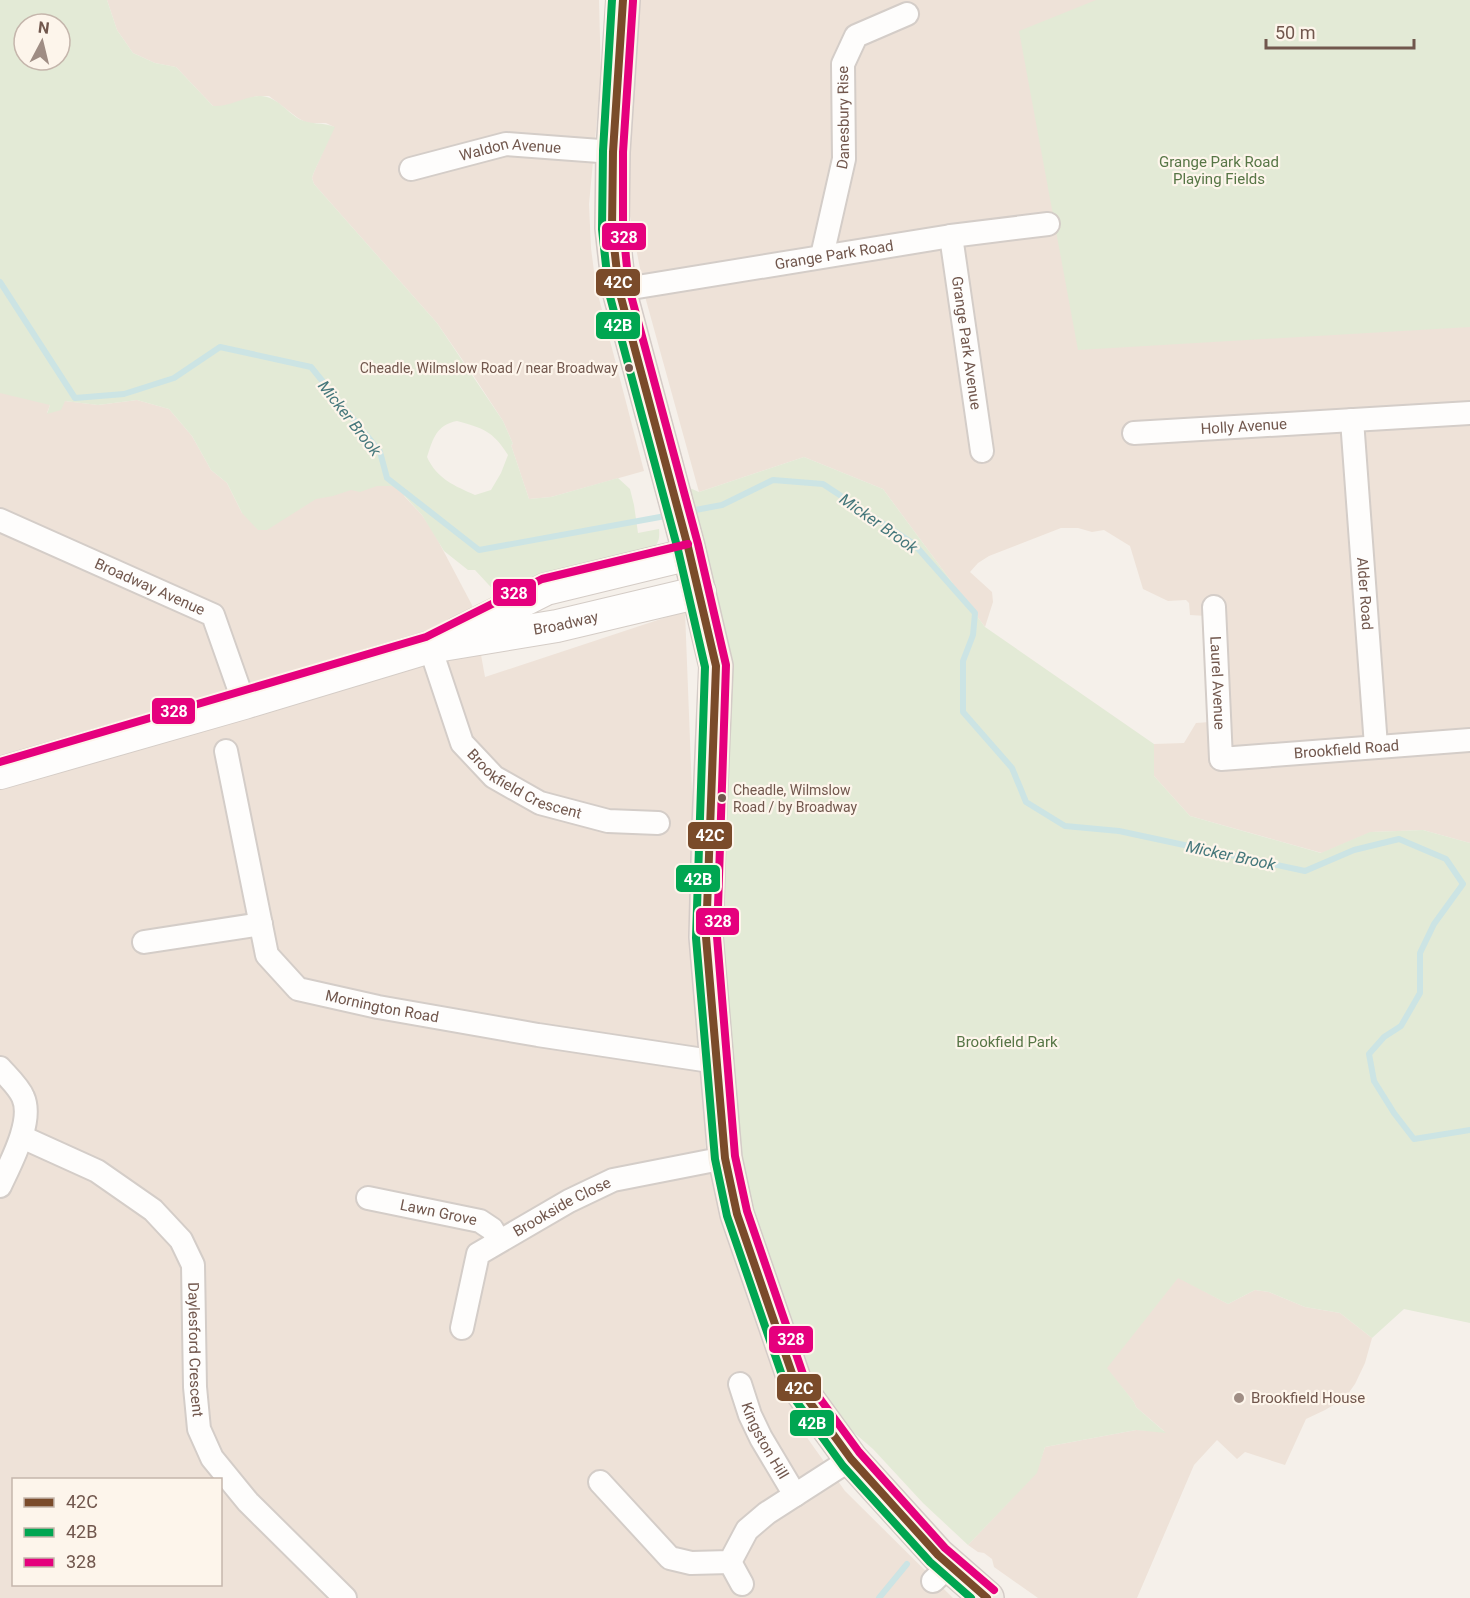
<svg xmlns="http://www.w3.org/2000/svg" width="1470" height="1598" viewBox="0 0 1470 1598" font-family="Roboto,sans-serif">
<style>
.residential{fill:#eee2d8;fill-rule:evenodd}
.green{fill:#e3ead6;fill-rule:evenodd}
.lines{fill:none;stroke-linecap:round;stroke-linejoin:round}
.stream{stroke:#cce4e4;stroke-width:6}
.street-casing{stroke:#d4cdc8;stroke-width:26}
.secondary-casing{stroke:#d4ccc6;stroke-width:34}
.primary-casing{stroke:#d4cbc7;stroke-width:36}
.street{stroke:#fefdfc;stroke-width:22}
.secondary{stroke:#fefdfc;stroke-width:32}
.primary{stroke:#f1ece5;stroke-width:33}
.bus-1-casing{stroke:#fdf5eb;stroke-width:12}
.bus-2-casing{stroke:#fdf5eb;stroke-width:12}
.bus-3-casing{stroke:#fdf5eb;stroke-width:12}
.bus-1{stroke:#7a4b2a;stroke-width:8}
.bus-2{stroke:#00a651;stroke-width:8}
.bus-3{stroke:#e5007d;stroke-width:8}
.bus-dot{fill:#71574d;stroke:#fdf5eb;stroke-width:2}
.poi-dot{fill:#9f8d84;stroke:#fdf5eb;stroke-width:2}
.labels{text-anchor:middle;stroke-width:4.5;stroke-linejoin:round;paint-order:stroke}
.bus-label{font-size:14px;fill:#71574d;stroke:#fdf5eb;text-anchor:end}
.street-label{font-size:15px;fill:#71574d;stroke:#fdf5eb}
.park-label{font-size:15px;fill:#577646;stroke:#fdf5eb}
.poi-label{font-size:15px;fill:#71574d;stroke:#fdf5eb;text-anchor:start}
.water-label{font-size:16px;font-style:italic;fill:#45777b;stroke:#fdf5eb}
.line-badge{stroke:#fdf5eb;stroke-width:2}
.badge-label{font-size:16px;text-anchor:middle;font-weight:bold;fill:#fff}
</style>
<rect width="100%" height="100%" fill="#f5f0ea"/>
<g class="residential">
<polygon points="107,0 599,0 601,77 589,204 591,248 596,287 644,471 551,497 529,499 511,445 513,444 503,421 475,378 437,323 314,184 312,178 314,172 334,127 326,123 307,123 298,118 269,96 257,96 223,107 213,106 176,67 155,63 133,53 117,30"/>
<polygon points="633,0 1470,0 1470,843 1423,830 1371,832 1322,853 1190,816 1154,776 1154,744 1184,743 1196,723 1210,722 1206,616 1190,615 1189,603 1186,600 1168,601 1143,589 1130,546 1104,530 1092,532 1078,528 1061,528 989,556 978,563 970,572 992,592 993,602 985,627 883,489 804,457 699,492 646,300 626,195"/>
<path d="M0,335L50,405L47,413L65,401L98,405L137,400L169,409L192,436L211,470L227,483L242,513L377,448L405,497L422,515L434,533L472,605L485,677L685,611L706,1154L808,1439L845,1491L953,1598H0ZM14,1480H220V1584H14Z"/>
<polygon points="1178,1277 1228,1304 1255,1290 1269,1292 1305,1307 1340,1313 1372,1338 1365,1363 1355,1384 1345,1398 1325,1410 1306,1419 1285,1465 1245,1452 1237,1459 1217,1440 1194,1465 1137,1598 1038,1598 994,1567 992,1559 984,1553 978,1552 968,1545 1036,1473 1045,1447 1136,1430 1164,1431 1136,1407 1134,1402 1106,1368"/>
</g>
<g class="green">
<path d="M0,0H107L117,30L133,53L155,63L176,67L213,106C230,107 243,97 259,96C275,95 286,111 299,119C310,125 323,122 335,127L314,172L312,178L314,184L437,323L503,421L513,444L511,445L529,499L551,497L618,478L630,489L634,505L638,533L659,529C660,541 658,544 650,551L500,597L475,570H468L444,551L422,515L400,491L392,486H377L360,492L351,490L333,496L316,499L267,530H258L242,513L227,483L211,470L192,436L169,409L137,400L98,405L65,401L61,410L47,414L50,405L0,393ZM24,24H60V60H24ZM457,421C483,428 493,431 508,455L501,473L491,490L475,495C455,486 437,479 427,457C433,439 436,425 457,421Z"/>
<polygon points="1096,0 1470,0 1470,327 1078,350 1019,31"/>
<polygon points="804,457 883,489 985,627 1154,744 1154,776 1190,816 1321,853 1370,832 1423,830 1470,843 1470,1323 1404,1309 1372,1338 1340,1313 1305,1307 1269,1292 1255,1290 1228,1304 1178,1278 1107,1368 1134,1402 1136,1407 1166,1433 1136,1430 1045,1447 1037,1473 968,1545 923,1503 873,1449 795,1382 725,1158 716,666 671,480 699,492"/>
</g>
<g class="lines">
<g class="stream">
<polyline points="0,282 75,398 124,394 174,378 220,347 311,367 380,452 387,478 479,550 671,515"/>
<polyline points="690,511 722,505 773,480 823,484 914,544 975,613 973,635 963,661 963,712 1012,768 1026,802 1065,826 1119,831 1305,871 1354,850 1399,839 1446,859 1463,884 1434,924 1420,953 1420,993 1401,1026 1384,1037 1369,1054 1374,1081 1394,1113 1414,1139 1470,1130"/>
<polyline points="879,1598 907,1564"/>
</g>
<g class="street-casing">
<g id="street">
<path id="s1" d="M411,169L506,144L613,152"/>
<path id="s2" d="M951,236L982,451"/>
<path id="s3" d="M822,256L844,159L843,64L856,36L907,14"/>
<path id="s4" d="M619,290L951,236L1048,224"/>
<path id="s5" d="M1352,420L1376,746"/>
<path id="s6" d="M1134,433L1470,413"/>
<path id="s7" d="M0,520L213,615L244,703"/>
<path id="s8" d="M1214,607L1221,759L1470,740"/>
<path id="s9" d="M430,647L462,743L494,777L540,803L608,821L658,823"/>
<path id="s10" d="M226,751L267,955L298,989L378,1007L538,1035L717,1062"/>
<polyline points="144,942 261,924"/>
<path d="M0,1068C7,1076 19,1087 23,1097C34,1121 10,1164 0,1186"/>
<path id="s11" d="M22,1137L97,1171L153,1210L181,1240L193,1265L195,1387L199,1429L212,1458L248,1502L345,1598"/>
<path id="s12" d="M368,1198L480,1221L492,1229L499,1241"/>
<path id="s13" d="M462,1328L478,1254L569,1201L613,1180L725,1158"/>
<path id="s14" d="M740,1384L750,1415L761,1438L795,1495"/>
<polyline points="600,1482 670,1558 691,1563 730,1562 747,1530 767,1513 851,1459"/>
<polyline points="730,1562 742,1584"/>
<polyline points="933,1581 950,1565"/>
</g>
</g>
<g class="secondary-casing">
<g id="secondary">
<polyline points="458,633 546,589 690,554"/>
<path id="s15" d="M0,773L244,703L430,647L557,626L700,592"/>
</g>
</g>
<g class="primary-casing">
<polyline id="primary" points="623,0 613,152 612,228 619,290 688,547 716,666 709,826 706,937 725,1158 737,1214 795,1382 851,1459 938,1555 987,1598"/>
</g>
<use href="#street" class="street"/>
<use href="#secondary" class="secondary"/>
<use href="#primary" class="primary"/>
<g class="bus-1-casing">
<polyline id="bus-1" points="623,0 613,152 612,228 619,290 688,547 716,666 706,937 725,1158 737,1214 795,1382 851,1459 938,1555 987,1598"/>
</g>
<g class="bus-2-casing">
<polyline id="bus-2" points="612,0 603,151 602,229 609,293 678,550 705,667 696,938 715,1159 727,1216 786,1387 843,1466 930,1562 971,1598"/>
</g>
<g class="bus-3-casing">
<g id="bus-3">
<polyline points="633,1 623,152 623,227 629,288 698,544 726,665 717,937 735,1156 747,1211 804,1377 859,1452 945,1548 994,1590"/>
<polyline points="0,762 426,637 542,579 688,544"/>
</g>
</g>
<use href="#bus-1" class="bus-1"/>
<use href="#bus-2" class="bus-2"/>
<use href="#bus-3" class="bus-3"/>
</g>
<g class="bus-dot">
<circle cx="629" cy="368" r="5"/>
<circle cx="722" cy="798" r="5"/>
</g>
<circle class="poi-dot" cx="1239" cy="1398" r="6"/>
<g class="labels">
<g class="bus-label">
<text x="618" y="373">Cheadle, Wilmslow Road / near Broadway</text>
<text x="733" y="795" text-anchor="start">Cheadle, Wilmslow<tspan x="733" dy="17">Road / by Broadway</tspan></text>
</g>
<g class="street-label">
<text dy="5" stroke="none"><textPath href="#s3" startOffset="141">Danesbury Rise</textPath></text>
<text dy="5" stroke="none"><textPath href="#s1" startOffset="102">Waldon Avenue</textPath></text>
<text dy="5" stroke="none"><textPath href="#s4" startOffset="218">Grange Park Road</textPath></text>
<text dy="5" stroke="none"><textPath href="#s2" startOffset="108">Grange Park Avenue</textPath></text>
<text dy="5" stroke="none"><textPath href="#s6" startOffset="110">Holly Avenue</textPath></text>
<text dy="5" stroke="none"><textPath href="#s7" startOffset="164">Broadway Avenue</textPath></text>
<text dy="5" stroke="none"><textPath href="#s5" startOffset="174">Alder Road</textPath></text>
<text dy="5" stroke="none"><textPath href="#s15" startOffset="586">Broadway</textPath></text>
<text dy="5" stroke="none"><textPath href="#s8" startOffset="76">Laurel Avenue</textPath></text>
<text dy="5" stroke="none"><textPath href="#s8" startOffset="278">Brookfield Road</textPath></text>
<text dy="5" stroke="none"><textPath href="#s9" startOffset="178">Brookfield Crescent</textPath></text>
<text dy="5" stroke="none"><textPath href="#s10" startOffset="340">Mornington Road</textPath></text>
<text dy="5" stroke="none"><textPath href="#s13" startOffset="172">Brookside Close</textPath></text>
<text dy="5" stroke="none"><textPath href="#s12" startOffset="72">Lawn Grove</textPath></text>
<text dy="5" stroke="none"><textPath href="#s11" startOffset="304">Daylesford Crescent</textPath></text>
<text dy="5" stroke="none"><textPath href="#s14" startOffset="62">Kingston Hill</textPath></text>
</g>
<g class="park-label">
<text x="1219" y="167">Grange Park Road<tspan x="1219" dy="17">Playing Fields</tspan></text>
<text x="1007" y="1047">Brookfield Park</text>
</g>
<g class="poi-label">
<text x="1251" y="1403">Brookfield House</text>
</g>
<g class="water-label">
<text transform="translate(350 418) rotate(52)" y="6">Micker Brook</text>
<text transform="translate(879 523) rotate(35)" y="6">Micker Brook</text>
<text transform="translate(1231 855) rotate(12)" y="6">Micker Brook</text>
</g>
</g>
<g class="line-badge">
<rect x="601" y="222" width="46" height="29" rx="6" fill="#e5007d"/>
<rect x="595" y="268" width="46" height="29" rx="6" fill="#7a4b2a"/>
<rect x="595" y="311" width="46" height="29" rx="6" fill="#00a651"/>
<rect x="492" y="578" width="45" height="29" rx="6" fill="#e5007d"/>
<rect x="151" y="697" width="45" height="28" rx="6" fill="#e5007d"/>
<rect x="687" y="821" width="46" height="29" rx="6" fill="#7a4b2a"/>
<rect x="675" y="864" width="46" height="29" rx="6" fill="#00a651"/>
<rect x="695" y="907" width="45" height="29" rx="6" fill="#e5007d"/>
<rect x="768" y="1325" width="46" height="29" rx="6" fill="#e5007d"/>
<rect x="776" y="1373" width="46" height="29" rx="6" fill="#7a4b2a"/>
<rect x="789" y="1409" width="46" height="28" rx="6" fill="#00a651"/>
</g>
<g class="badge-label">
<text x="624" y="243">328</text>
<text x="618" y="288">42C</text>
<text x="618" y="331">42B</text>
<text x="514" y="599">328</text>
<text x="174" y="717">328</text>
<text x="710" y="841">42C</text>
<text x="698" y="885">42B</text>
<text x="718" y="927">328</text>
<text x="791" y="1345">328</text>
<text x="799" y="1394">42C</text>
<text x="812" y="1429">42B</text>
</g>
<rect x="12" y="1478" width="210" height="108" fill="#fdf5eb" stroke="#c5b6ac" stroke-width="1.5"/>
<rect x="24" y="1498" width="30" height="9" fill="#7a4b2a" stroke="#c5b6ac" stroke-width="1.5"/>
<text x="66" y="1508" font-size="18" fill="#71574d">42C</text>
<rect x="24" y="1528" width="30" height="9" fill="#00a651" stroke="#c5b6ac" stroke-width="1.5"/>
<text x="66" y="1538" font-size="18" fill="#71574d">42B</text>
<rect x="24" y="1558" width="30" height="9" fill="#e5007d" stroke="#c5b6ac" stroke-width="1.5"/>
<text x="66" y="1568" font-size="18" fill="#71574d">328</text>
<g transform="translate(42 42) rotate(7)"><circle r="28" fill="#fdf5eb" stroke="#c5b6ac" stroke-width="1.5"/>
<path d="M0-4.5L10 22L0 15L-10 22Z" fill="#9f8d84"/>
<text y="-9" font-size="16" font-weight="bold" text-anchor="middle" fill="#71574d">N</text>
</g>
<path d="M1266 39v9h148v-9" fill="none" stroke="#71574d" stroke-width="3"/>
<text x="1275" y="39" font-size="18" fill="#71574d" stroke="#fdf5eb" stroke-width="4.5" paint-order="stroke">50 m</text>
</svg>
